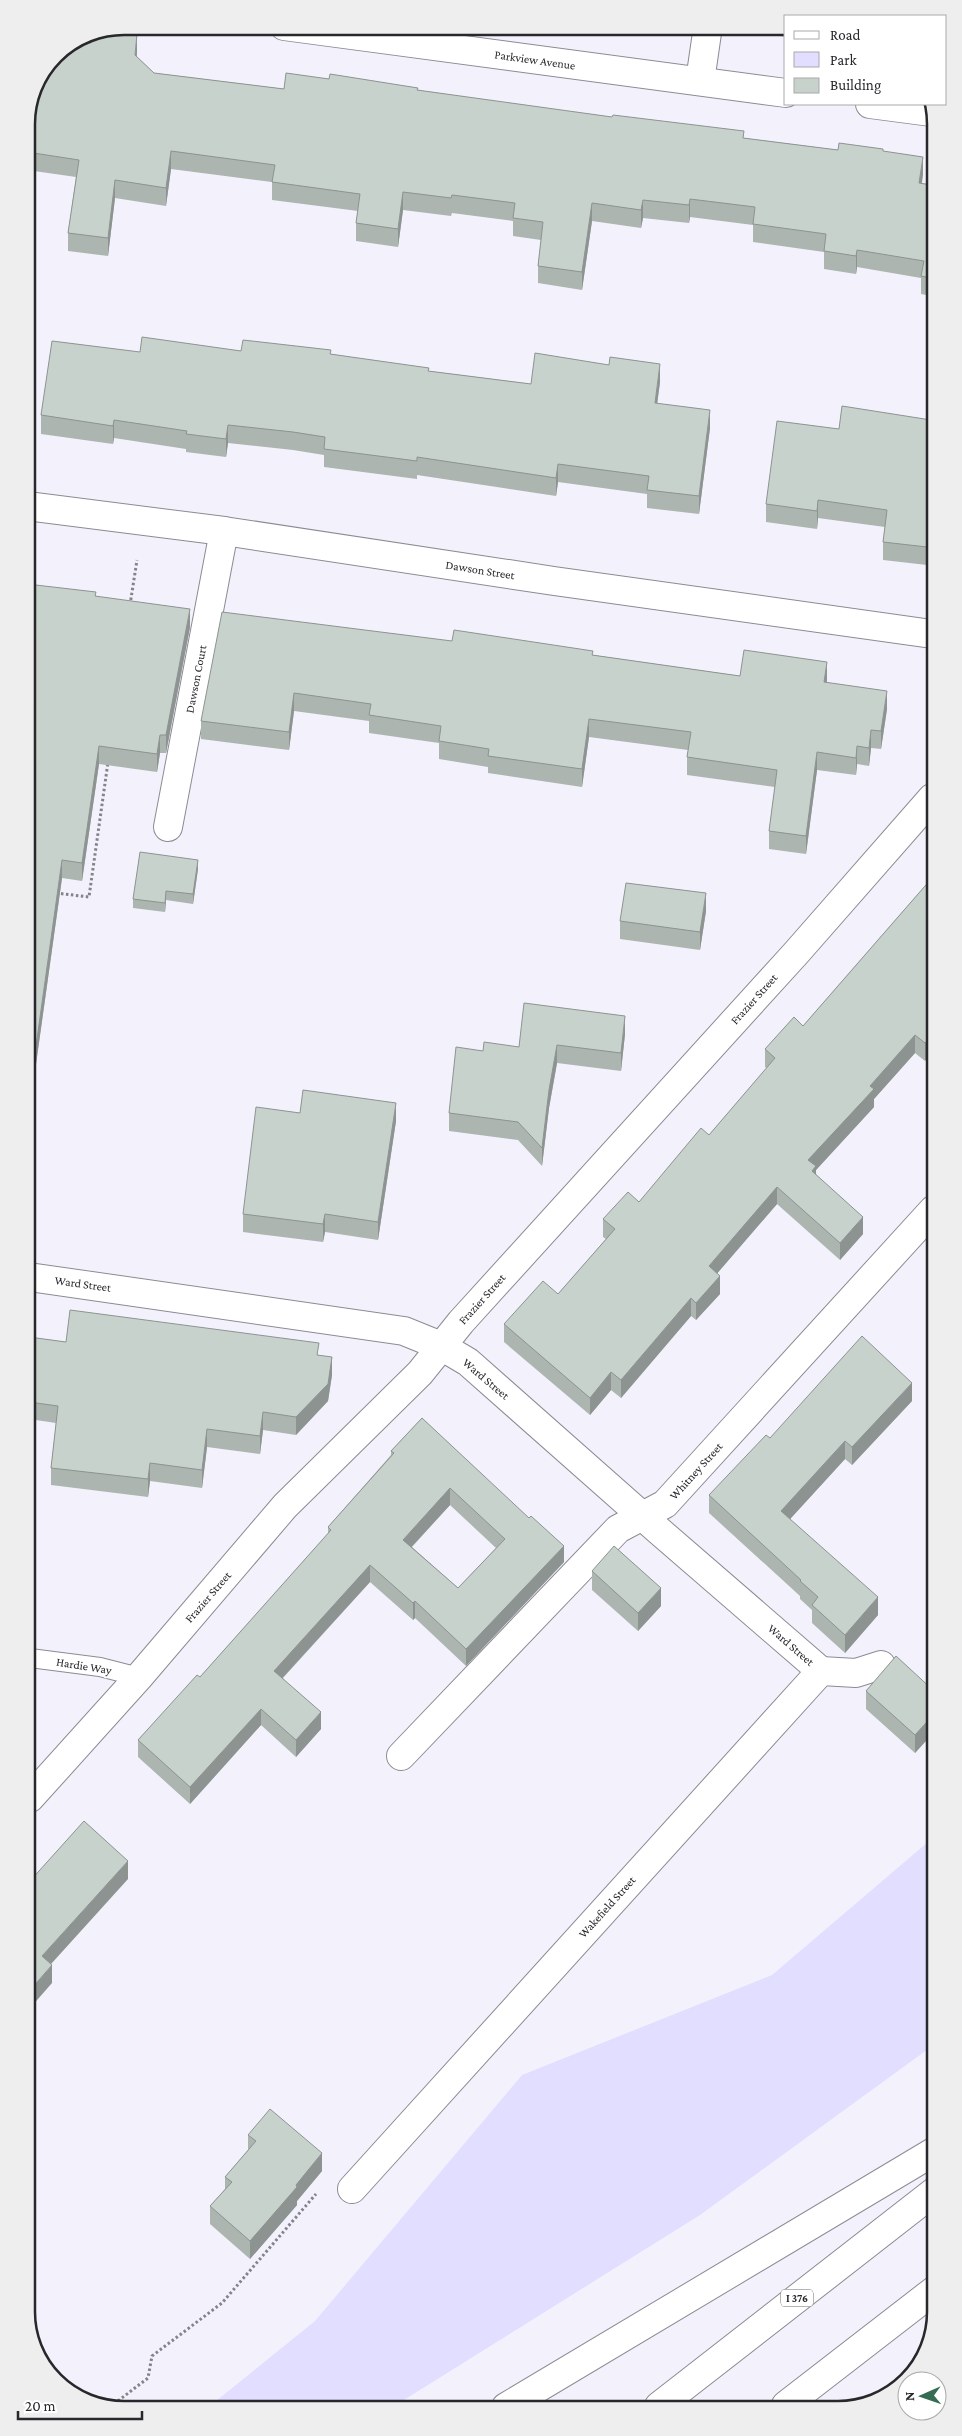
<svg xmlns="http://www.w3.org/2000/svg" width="962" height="2436" viewBox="0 0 962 2436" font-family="'Crimson Pro',serif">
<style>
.green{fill:#e2deff}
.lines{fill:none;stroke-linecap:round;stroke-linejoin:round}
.service-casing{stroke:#8c8b94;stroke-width:20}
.minor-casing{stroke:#8c8b94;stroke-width:30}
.motorway-casing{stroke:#8c8b94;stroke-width:30}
.path{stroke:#84838a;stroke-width:3;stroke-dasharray:2.5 2.5;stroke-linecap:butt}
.service{stroke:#fff;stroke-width:18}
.minor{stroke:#fff;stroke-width:28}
.motorway{stroke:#fff;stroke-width:28}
.wall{fill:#acb5b0;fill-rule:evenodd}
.shaded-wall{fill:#8c9390}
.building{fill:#c8d2cd;stroke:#8c9390;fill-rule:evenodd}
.labels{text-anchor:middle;stroke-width:4;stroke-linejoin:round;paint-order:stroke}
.shield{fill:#fff;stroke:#68686b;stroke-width:1}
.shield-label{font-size:11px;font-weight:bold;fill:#28272b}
.street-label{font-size:12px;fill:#28272b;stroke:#fff}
.rim{fill:none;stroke:#28272b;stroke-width:2.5}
</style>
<rect width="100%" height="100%" fill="#f3f2fc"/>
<polygon class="green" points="935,1836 935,2044 700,2215 391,2408 206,2409 315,2321 522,2075 772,1975"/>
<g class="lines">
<g class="service-casing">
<polyline id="service" points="30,1658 100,1667 139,1677"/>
</g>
<g class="minor-casing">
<g id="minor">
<polyline points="284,26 786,93"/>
<polyline points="700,81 708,26"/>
<polyline points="870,104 931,112"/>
<polyline points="27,506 224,531 554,581 932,634"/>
<polyline points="168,827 224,531"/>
<polyline points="29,1277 404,1331 441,1346 468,1362 658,1530 821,1671"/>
<polyline points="821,1671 856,1673 881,1665"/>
<polyline points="401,1756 618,1529 665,1504 933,1210"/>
<polyline points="30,1798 139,1677 285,1506 420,1373 461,1322 797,952 932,798"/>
<polyline points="352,2189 821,1671"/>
</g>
</g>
<g class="motorway-casing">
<g id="motorway">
<polyline points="786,2405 936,2289"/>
<polyline points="659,2406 935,2191"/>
<polyline points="506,2407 935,2151"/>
</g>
</g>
<g class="path">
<polyline points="130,605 137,560"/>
<polyline points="56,893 89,897 108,762"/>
<polyline points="110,2407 148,2378 152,2356 222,2303 316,2194"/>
</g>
<use href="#service" class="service"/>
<use href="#minor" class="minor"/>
<use href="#motorway" class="motorway"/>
</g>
<g class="wall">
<polygon points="736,26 786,26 786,37 736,29"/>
<polygon points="137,52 137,57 154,73 284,89 418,90 744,138 838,150 883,151 923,174 922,183 931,185 931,296 921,294 921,278 857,267 856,274 824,269 824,252 753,242 753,225 690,217 689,223 643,218 641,228 592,221 582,290 538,283 538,266 541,240 513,236 513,221 452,213 451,216 403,210 398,247 356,241 356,223 358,211 272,200 272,182 171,169 166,206 115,198 108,256 68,251 68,233 76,177 27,170 26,118"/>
<polygon points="241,351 331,354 429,371 531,384 660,382 657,403 710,428 699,514 647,508 647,494 558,482 556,496 417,475 417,479 324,467 324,455 293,450 228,443 226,457 186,452 186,449 114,438 113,444 41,434 41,415 140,352"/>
<polygon points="931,420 932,560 927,559 927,565 883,560 883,542 885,527 818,518 817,529 766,522 766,504 839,429"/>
<polygon points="27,584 96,596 190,627 166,753 160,753 157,772 99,764 82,881 62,878 29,1114"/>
<polygon points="452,641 593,655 740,676 827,680 827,682 887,709 881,749 871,748 869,766 857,764 856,775 817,770 806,854 769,849 769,831 775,787 687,775 687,757 688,750 589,737 582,787 488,773 488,767 439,759 439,743 369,733 369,721 294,711 289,750 201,739 201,721"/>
<polygon points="198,869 193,904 166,900 165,912 133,908 133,899"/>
<polygon points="932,878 925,1061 915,1053 874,1099 874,1107 816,1170 816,1174 863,1234 840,1260 777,1204 717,1273 720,1294 696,1320 691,1316 621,1398 611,1390 590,1415 504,1342 504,1324 558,1294 606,1239 603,1237 603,1219 639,1202 709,1135 767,1068 765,1067 765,1049 803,1026"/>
<polygon points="706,911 700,950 620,939 620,921"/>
<polygon points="625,1034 621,1071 557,1063 549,1108 542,1166 518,1140 449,1131 449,1113 519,1047"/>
<polygon points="300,1113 396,1121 378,1240 325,1232 323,1242 243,1232 243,1214"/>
<polygon points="29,1337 66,1342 319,1355 332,1375 328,1401 296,1435 263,1430 260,1454 207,1447 202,1488 150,1481 148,1497 51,1485 51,1468 56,1423 29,1419"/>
<polygon points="912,1401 852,1465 845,1459 790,1519 878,1615 845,1653 812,1623 812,1610 800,1599 800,1596 709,1513 709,1495 770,1438"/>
<path d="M422,1418L564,1562L466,1666L415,1618L413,1620L370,1582L283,1678L321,1729L296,1757L261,1725L190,1804L138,1757V1740L200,1677L328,1534V1527L391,1455V1451ZM450,1505L496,1548L458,1588L412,1547Z"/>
<polygon points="592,1571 661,1606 638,1631 592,1590"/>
<polygon points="866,1691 934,1691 934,1732 915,1753 866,1709"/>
<polygon points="248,2135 322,2171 297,2201 297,2205 250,2259 210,2224 210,2206 225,2189 225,2177 248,2150"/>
</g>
<g class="shaded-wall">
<polygon points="137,34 137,52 135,73 135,55"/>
<polygon points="171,151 171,169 166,206 166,188"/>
<polygon points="923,157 923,174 919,201 919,183"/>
<polygon points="115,180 115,198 108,256 108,238"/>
<polygon points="403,192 403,210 398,247 398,229"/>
<polygon points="690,199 690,217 689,223 689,205"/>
<polygon points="643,200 643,218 641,228 641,210"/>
<polygon points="592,203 592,221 582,290 582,272"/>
<polygon points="857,250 857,267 856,274 856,256"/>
<polygon points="660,364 660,382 655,421 655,403"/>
<polygon points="710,410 710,428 699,514 699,496"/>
<polygon points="114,420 114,438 113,444 113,426"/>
<polygon points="228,425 228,443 226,457 226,439"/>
<polygon points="558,464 558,482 556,496 556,478"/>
<polygon points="818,500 818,518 817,529 817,511"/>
<polygon points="190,609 190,627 166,753 166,735"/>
<polygon points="827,662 827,680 824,700 824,682"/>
<polygon points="887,691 887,709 881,749 881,731"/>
<polygon points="294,693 294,711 289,750 289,732"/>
<polygon points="589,719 589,737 582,787 582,769"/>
<polygon points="871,730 871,748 869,766 869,748"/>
<polygon points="160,735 160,753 157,772 157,754"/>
<polygon points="99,746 99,764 82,881 82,863"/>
<polygon points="857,746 857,764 856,775 856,758"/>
<polygon points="817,752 817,770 806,854 806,836"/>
<polygon points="62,860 62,878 29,1114 29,1096"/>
<polygon points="198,860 198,869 193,904 193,894"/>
<polygon points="166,891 166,900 165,912 165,903"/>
<polygon points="706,893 706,911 700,950 700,932"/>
<polygon points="625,1016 625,1034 621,1071 621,1053"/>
<polygon points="933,1034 933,1052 925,1061 925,1043"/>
<polygon points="915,1035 915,1053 874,1099 874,1107 816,1170 816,1184 808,1160 870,1086"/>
<polygon points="557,1045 557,1063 549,1108 542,1166 542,1148 549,1090"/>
<polygon points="396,1103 396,1121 378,1240 378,1222"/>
<polygon points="777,1187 777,1204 709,1283 709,1266"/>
<polygon points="325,1214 325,1232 323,1242 323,1224"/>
<polygon points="863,1217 863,1234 840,1260 840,1243"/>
<polygon points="720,1276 720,1294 696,1320 696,1303"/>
<polygon points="691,1298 691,1316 621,1398 621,1380"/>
<polygon points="332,1357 332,1375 328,1401 296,1435 296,1417"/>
<polygon points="611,1372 611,1390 590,1415 590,1398"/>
<polygon points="912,1383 912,1401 852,1465 852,1447"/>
<polygon points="263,1412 263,1430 260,1454 260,1436"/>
<polygon points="207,1429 207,1447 202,1488 202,1470"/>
<polygon points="845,1441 845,1459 781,1529 781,1511"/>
<polygon points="150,1463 150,1481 148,1497 148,1479"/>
<polygon points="450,1488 450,1505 403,1556 403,1540"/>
<polygon points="564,1546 564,1562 466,1666 466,1649"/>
<polygon points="370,1565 370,1582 274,1687 274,1671"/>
<polygon points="661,1588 661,1606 638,1631 638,1613"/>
<polygon points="878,1597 878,1615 845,1653 845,1635"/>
<polygon points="415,1601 415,1618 413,1620 413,1603"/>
<polygon points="261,1709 261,1725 190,1804 190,1787"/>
<polygon points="321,1712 321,1729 296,1757 296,1740"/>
<polygon points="934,1714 934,1732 915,1753 915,1735"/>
<polygon points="128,1861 128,1879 42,1974 42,1956"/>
<polygon points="52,1965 52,1983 31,2007 31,1989"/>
<polygon points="322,2153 322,2171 297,2201 297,2205 250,2259 250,2241"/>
</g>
<g class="building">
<polygon points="106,30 137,34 135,55 154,73 284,89 286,73 329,79 330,74 418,88 417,90 612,117 613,115 744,131 743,138 838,150 839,143 883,149 883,151 923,157 919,183 931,185 931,278 921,276 924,261 857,250 856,256 824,251 826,234 753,224 755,207 690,199 689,205 643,200 641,210 592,203 582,272 538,266 543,222 513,218 515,203 452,195 451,198 403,192 398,229 356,223 360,194 272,182 275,165 171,151 166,188 115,180 108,238 68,233 79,160 27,152 26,118 34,86 55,55 76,41 91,43 92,33"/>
<polygon points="142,337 241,351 243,340 331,350 330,354 429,368 428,371 531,384 535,353 609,365 610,357 660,364 655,403 710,410 699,496 647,490 649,476 558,464 556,478 417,457 417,461 324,449 325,437 293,432 228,425 226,439 186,434 187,431 114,420 113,426 41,415 52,341 140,352"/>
<polygon points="842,406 931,420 932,542 927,541 927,547 883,542 887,510 818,500 817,511 766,504 777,421 839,429"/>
<polygon points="27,584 96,592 95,596 190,609 166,735 160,735 157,754 99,746 82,863 62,860 29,1096"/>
<polygon points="222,612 452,641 454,630 593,651 592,655 740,676 744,650 827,662 824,682 887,691 881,731 871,730 869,748 857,746 856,758 817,752 806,836 769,831 777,770 687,757 691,732 589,719 582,769 488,756 489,749 439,741 441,726 369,715 371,704 294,693 289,732 201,721"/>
<polygon points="140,852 198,860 193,894 166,891 165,903 133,899"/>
<polygon points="932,878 933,1034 925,1043 915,1035 870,1086 874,1089 808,1160 816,1166 812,1171 863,1217 840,1243 777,1187 709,1266 720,1276 696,1303 691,1298 621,1380 611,1372 590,1398 504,1324 543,1281 558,1294 615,1229 603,1219 628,1192 639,1202 701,1128 709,1135 775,1058 765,1049 794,1017 803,1026"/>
<polygon points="626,883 706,893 700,932 620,921"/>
<polygon points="524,1003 625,1016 621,1053 557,1045 549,1090 542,1148 518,1122 449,1113 456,1047 483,1051 484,1042 519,1047"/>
<polygon points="303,1090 396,1103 378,1222 325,1214 323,1224 243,1214 256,1107 300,1113"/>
<polygon points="70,1310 319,1343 317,1355 332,1357 328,1384 296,1417 263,1412 260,1436 207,1429 202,1470 150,1463 148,1479 51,1468 58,1406 29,1402 29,1337 66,1342"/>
<polygon points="862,1336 912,1383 852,1447 845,1441 781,1511 878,1597 845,1635 812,1605 818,1597 800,1581 801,1580 709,1495 766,1435 770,1438"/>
<path d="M422,1418L529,1518L531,1516L564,1546L466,1649L415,1601L413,1603L370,1565L274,1671L321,1712L296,1740L261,1709L190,1787L138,1740L197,1675L200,1677L331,1530L328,1527L394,1453L391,1451ZM450,1488L505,1539L458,1588L403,1540Z"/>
<polygon points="614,1546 661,1588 638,1613 592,1571"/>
<polygon points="896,1656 934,1691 934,1714 915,1735 866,1691"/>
<polygon points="84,1821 128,1861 42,1956 52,1965 31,1989 30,1881"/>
<polygon points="270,2109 322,2153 296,2185 297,2187 250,2241 210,2206 232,2182 225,2177 256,2141 248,2135"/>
</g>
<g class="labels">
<rect class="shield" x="781" y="2289.5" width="32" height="17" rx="4"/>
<g class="shield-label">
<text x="797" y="2302">I 376</text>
</g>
<g class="street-label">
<text transform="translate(535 60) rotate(8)" y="4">Parkview Avenue</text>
<text transform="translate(480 570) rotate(9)" y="4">Dawson Street</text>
<text transform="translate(196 679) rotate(-79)" y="4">Dawson Court</text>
<text transform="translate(754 999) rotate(-48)" y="4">Frazier Street</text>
<text transform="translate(83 1284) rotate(8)" y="4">Ward Street</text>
<text transform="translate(482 1299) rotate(-48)" y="4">Frazier Street</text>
<text transform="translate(486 1379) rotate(40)" y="4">Ward Street</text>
<text transform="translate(696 1471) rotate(-48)" y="4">Whitney Street</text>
<text transform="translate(208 1597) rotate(-49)" y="4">Frazier Street</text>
<text transform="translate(791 1645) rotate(41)" y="4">Ward Street</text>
<text transform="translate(84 1666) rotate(9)" y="4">Hardie Way</text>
<text transform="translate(607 1907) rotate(-48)" y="4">Wakefield Street</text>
</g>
</g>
<path d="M0 0H962V2436H0ZM124 35H838A89 89 0 0 1 927 124V2312A89 89 0 0 1 838 2401H124A89 89 0 0 1 35 2312V124A89 89 0 0 1 124 35Z" fill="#eee" fill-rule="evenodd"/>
<path class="rim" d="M124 35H838A89 89 0 0 1 927 124V2312A89 89 0 0 1 838 2401H124A89 89 0 0 1 35 2312V124A89 89 0 0 1 124 35Z"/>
<rect x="784" y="15" width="162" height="90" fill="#ffffff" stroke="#a9a9aa"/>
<rect x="794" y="31" width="25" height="8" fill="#ffffff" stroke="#a9a9aa"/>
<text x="830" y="40" font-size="15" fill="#28272b">Road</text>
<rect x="794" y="52" width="25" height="15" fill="#e2deff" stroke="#a9a9aa"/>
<text x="830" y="65" font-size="15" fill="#28272b">Park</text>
<rect x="794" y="78" width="25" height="15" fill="#c8d2cd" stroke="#a9a9aa"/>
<text x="830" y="90" font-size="15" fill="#28272b">Building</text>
<g transform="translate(922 2396) rotate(268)"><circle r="24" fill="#ffffff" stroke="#a9a9aa"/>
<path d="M0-4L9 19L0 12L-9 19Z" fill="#356c52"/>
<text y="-8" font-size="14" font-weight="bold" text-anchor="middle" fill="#28272b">N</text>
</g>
<path d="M18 2411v8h124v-8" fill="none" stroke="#28272b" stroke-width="2.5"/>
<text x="25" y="2411" font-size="15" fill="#28272b" stroke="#ffffff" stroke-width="4" paint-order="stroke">20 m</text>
</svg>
